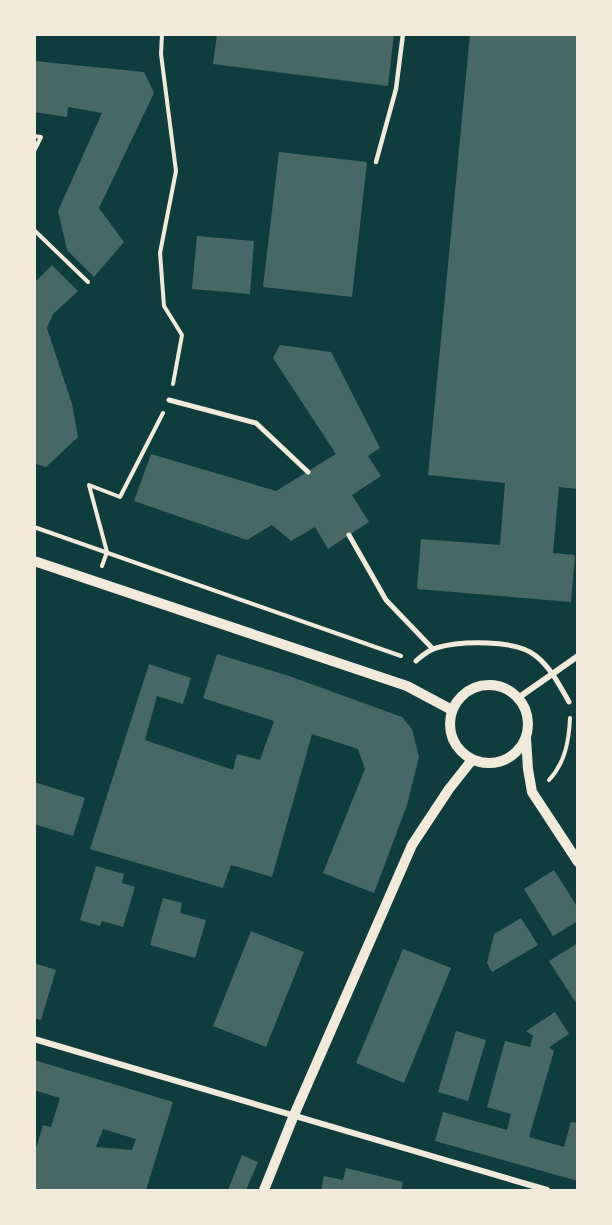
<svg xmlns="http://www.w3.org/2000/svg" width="612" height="1225" viewBox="0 0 612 1225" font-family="'Source Sans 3',sans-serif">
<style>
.building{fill:#486865;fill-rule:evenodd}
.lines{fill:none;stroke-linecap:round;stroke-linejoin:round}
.path{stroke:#f1e9da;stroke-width:4}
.service{stroke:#f1e9da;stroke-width:4.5}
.pedestrian{stroke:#f1e9da;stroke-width:5}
.minor{stroke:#f1e9da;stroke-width:6}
.tertiary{stroke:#f1e9da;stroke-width:10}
</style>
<rect width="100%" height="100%" fill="#0f3d3e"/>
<g class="building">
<polygon points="217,34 394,34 388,86 213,64"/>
<polygon points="470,34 578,34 578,489 559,487 553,553 575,555 571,602 417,589 421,539 500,545 505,483 428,475"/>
<polygon points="34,61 144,72 154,93 99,208 124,242 94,277 67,250 58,211 102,113 68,107 67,117 34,112"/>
<polygon points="279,152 367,162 352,297 263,287"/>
<polygon points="197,236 254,241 250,294 192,289"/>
<polygon points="52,265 78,291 53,314 47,328 72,404 78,437 46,467 34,463 34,283"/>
<polygon points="280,345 331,352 380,448 368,456 381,476 352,495 369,522 328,549 315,527 291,541 272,525 247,540 134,501 151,454 276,491 336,454 273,358"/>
<polygon points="217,654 289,676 402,717 412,729 419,757 407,805 374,893 323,873 365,769 358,749 312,734 272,877 231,865 223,888 90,849 149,664 191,678 183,704 157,696 145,740 233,770 237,754 260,760 274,721 203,698"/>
<polygon points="34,782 85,798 73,836 34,824"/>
<polygon points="96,866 124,874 122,883 135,887 123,927 102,921 100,926 80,920"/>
<polygon points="554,870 578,908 578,921 553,936 524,889"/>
<polygon points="163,898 182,903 180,913 206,920 195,958 150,945"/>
<polygon points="521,918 538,945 492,972 487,963 494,934"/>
<polygon points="251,931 304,952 266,1047 213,1026"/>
<polygon points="578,943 578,1006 549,961"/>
<polygon points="403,949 451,968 404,1083 356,1063"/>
<polygon points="34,963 56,970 41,1020 34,1018"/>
<polygon points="555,1012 569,1034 549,1047 554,1051 529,1137 564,1147 571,1122 578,1123 578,1181 435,1141 443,1112 507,1130 511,1114 487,1107 505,1041 530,1047 533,1036 526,1031"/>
<polygon points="456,1031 486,1040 468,1101 438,1092"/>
<path d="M34,1060L173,1102L146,1190H34V1155L43,1125L51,1127L60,1098L34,1090ZM103,1129L136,1139L132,1150L96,1147Z"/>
<polygon points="242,1155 258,1162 246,1190 228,1190"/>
<polygon points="346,1168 403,1182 401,1190 321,1190 324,1176 343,1180"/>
</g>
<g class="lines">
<g class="path">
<polyline points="162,34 161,54 176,171 160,253 164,306 182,335 173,384"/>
<polyline points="34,136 41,137 34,151"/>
<polyline points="34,230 88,282"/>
<polyline points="34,527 401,656"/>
<polyline points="102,566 107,552 89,485 120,497 163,413"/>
<path d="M549,780C565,763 569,741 570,718"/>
</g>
<polyline class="service" points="376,162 396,89 403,34"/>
<g class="pedestrian">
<polyline points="169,400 256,423 308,472"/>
<polyline points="349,535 386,600 433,649"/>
<path d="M416,661C422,656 428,650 436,648C460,641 516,639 536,656C551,668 560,686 569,702"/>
</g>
<g class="minor">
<polyline points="518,698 578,656"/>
<polyline points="34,1039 547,1190"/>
</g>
<g class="tertiary">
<polyline points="34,561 407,686 452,710"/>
<circle cx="489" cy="724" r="39"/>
<polyline points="526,738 528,769 532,792 578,862"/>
<polyline points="264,1190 294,1115 412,845 449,789 472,760"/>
</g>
</g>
<rect width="612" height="1225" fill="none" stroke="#f1e9da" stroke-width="72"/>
</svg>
